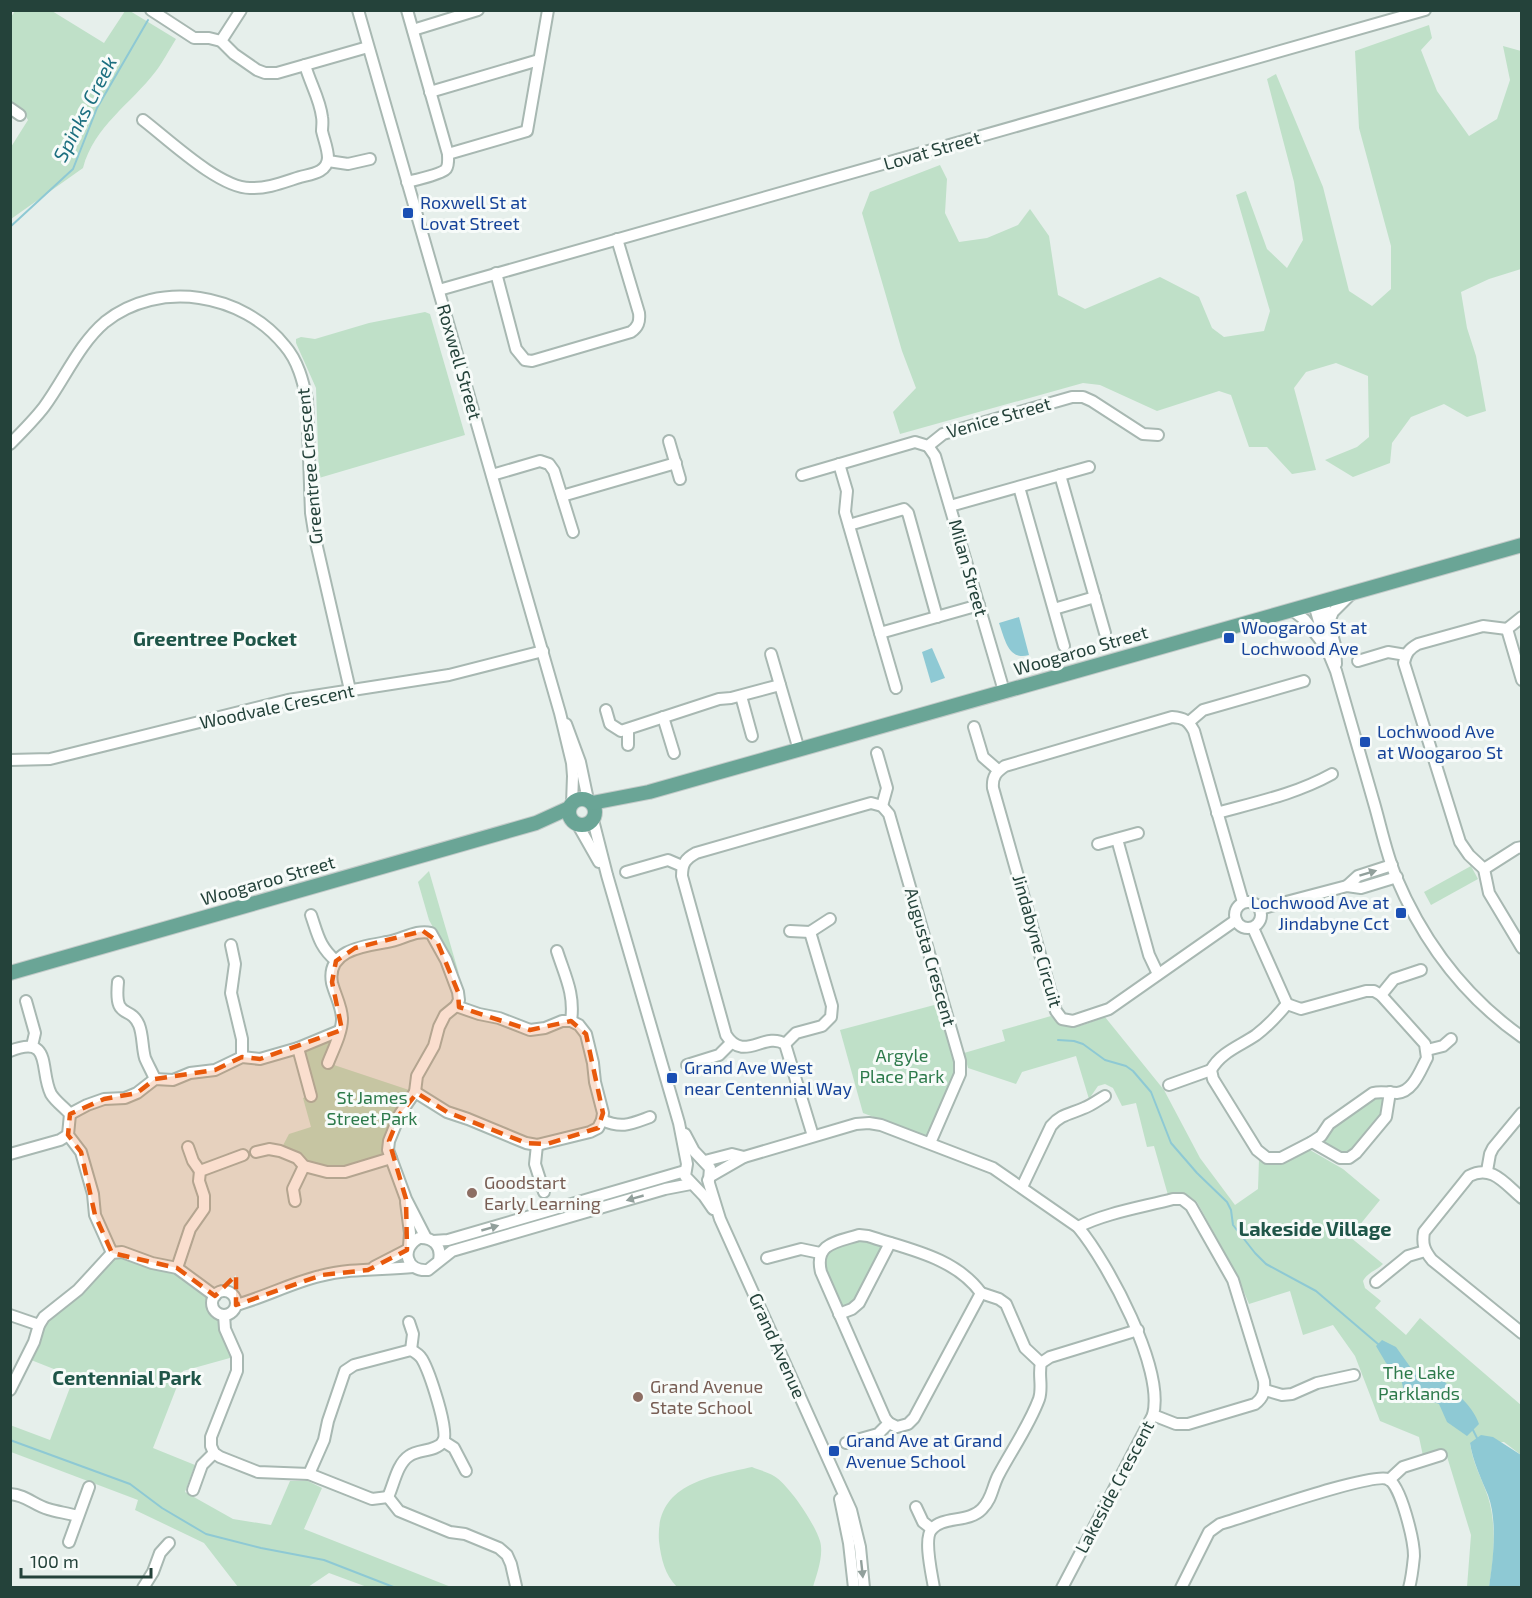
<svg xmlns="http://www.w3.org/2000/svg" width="1532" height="1598" viewBox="0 0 1532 1598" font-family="'Exo 2',sans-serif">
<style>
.green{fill:#bfe0c8}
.water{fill:#8ec9d4}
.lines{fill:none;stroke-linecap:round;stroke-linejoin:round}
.stream{stroke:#8ec9d4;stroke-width:2}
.minor-casing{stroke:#a8b8b2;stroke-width:14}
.major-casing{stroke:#c2cac8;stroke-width:16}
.minor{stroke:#fff;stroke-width:10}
.major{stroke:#6aa596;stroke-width:14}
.oneway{fill:#92a09c}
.marked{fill:#e8590c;fill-opacity:0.2;stroke:#e8590c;stroke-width:4.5;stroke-dasharray:12 8;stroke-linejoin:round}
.transit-dot{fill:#1a4fb4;stroke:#f7fbf9;stroke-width:2}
.education-dot{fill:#8d6e63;stroke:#f7fbf9;stroke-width:2}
.labels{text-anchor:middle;stroke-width:6;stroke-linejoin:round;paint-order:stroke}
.street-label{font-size:18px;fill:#24423a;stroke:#f7fbf9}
.transit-label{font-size:18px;fill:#164399;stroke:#f7fbf9;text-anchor:start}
.park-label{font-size:18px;fill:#2d7a4b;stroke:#f7fbf9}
.education-label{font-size:18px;fill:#785e54;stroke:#f7fbf9;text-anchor:start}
.water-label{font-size:20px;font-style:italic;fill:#1c6f80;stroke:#f7fbf9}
.neighbourhood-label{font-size:20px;font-weight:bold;fill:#1f5548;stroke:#f7fbf9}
</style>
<rect width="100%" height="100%" fill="#e6efeb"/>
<g class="green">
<path d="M15,11H52L104,43L125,11H130L176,39C169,50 163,62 156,71C131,104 94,126 83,168L11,219V147L28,120L20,107L11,102V17Z"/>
<polygon points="1429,25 1432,38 1421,50 1437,91 1469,136 1497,119 1510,80 1503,46 1521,51 1521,269 1489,279 1461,292 1467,328 1476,356 1486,411 1467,417 1444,404 1411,417 1392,443 1390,463 1353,477 1325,460 1357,447 1369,437 1368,376 1336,363 1306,372 1294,388 1316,470 1292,474 1267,447 1249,447 1231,395 1219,391 1157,411 1100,385 1083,383 900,434 893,412 916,388 902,351 862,213 870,192 940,165 947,179 945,213 959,242 987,238 1018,225 1030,209 1049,236 1058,295 1085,309 1160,277 1199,297 1212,328 1224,337 1264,331 1270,311 1236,195 1246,191 1267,249 1287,268 1303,240 1294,182 1267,79 1276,74 1323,187 1349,291 1372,306 1391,289 1391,246 1359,128 1355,51"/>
<polygon points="425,312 430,314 465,435 319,478 316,388 296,343 296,339 301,337 315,339 369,323"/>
<polygon points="1471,866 1478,879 1431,905 1424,892"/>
<polygon points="429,871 459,974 429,920 418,882"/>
<polygon points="938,1004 956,1069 927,1137 863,1113 840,1030"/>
<path d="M1051,1016C1068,1035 1084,1024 1105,1017L1164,1090L1200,1158L1235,1205L1258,1189L1259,1159C1277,1172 1292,1159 1310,1150L1343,1169L1380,1200L1350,1237L1383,1264C1376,1271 1368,1272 1363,1281L1365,1288L1381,1301L1375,1308L1406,1335L1420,1318L1521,1405V1455L1504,1442L1470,1443C1473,1465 1482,1478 1488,1497C1497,1526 1494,1559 1489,1587H1467L1471,1535L1445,1450L1423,1456L1419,1437L1380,1421L1355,1356L1333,1325L1303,1335L1290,1291L1249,1304L1237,1275L1197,1202C1187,1194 1180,1191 1168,1195L1154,1146L1147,1147L1136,1103L1122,1106L1113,1088L1105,1084L1098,1086L1089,1099L1076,1056L1022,1072L1016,1084L968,1068L964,1053L1005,1041L1002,1030Z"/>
<path d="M339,1031L328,1063L415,1092C404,1113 383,1132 391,1158L345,1172H327L304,1166L297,1158L280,1151L289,1134L311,1127L303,1098L311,1095L298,1048Z"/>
<polygon points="1390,1092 1388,1110 1349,1158 1312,1142 1373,1093"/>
<polygon points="859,1235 890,1243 859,1303 839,1314 820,1253"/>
<polygon points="112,1253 169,1266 215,1296 213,1305 219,1313 224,1315 237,1356 183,1371 153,1448 195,1465 185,1492 233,1519 271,1525 290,1481 308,1481 322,1488 304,1529 451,1587 367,1587 329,1573 308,1587 238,1587 204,1543 135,1510 138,1500 11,1452 10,1425 50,1440 74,1377 26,1358 39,1325"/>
<path d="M752,1467C759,1470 768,1472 774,1476C789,1485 815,1524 820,1541C824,1555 817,1574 813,1587H677C665,1575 661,1559 659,1541C655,1484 708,1477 752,1467Z"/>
</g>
<g class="water">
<path d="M1019,617L1029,655C1008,661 1005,639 999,623Z"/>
<polygon points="932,648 945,678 931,683 922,652"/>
<path d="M1382,1340L1396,1347L1411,1368L1427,1380L1440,1377C1454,1392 1472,1404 1479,1424L1467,1436L1447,1422L1439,1404L1404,1392L1400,1374L1386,1363L1376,1346Z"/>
<path d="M1481,1435L1493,1437L1521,1455V1587H1489C1493,1560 1498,1522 1488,1495C1481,1478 1473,1462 1470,1443Z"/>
</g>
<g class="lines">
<g class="stream">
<polyline points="10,227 73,169 97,108 148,20"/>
<polyline points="1058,1040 1074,1041 1083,1044 1105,1060 1126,1066 1133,1071 1151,1092 1171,1143 1197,1173 1227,1202 1231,1210 1233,1225 1255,1253 1266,1264 1316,1291 1378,1344"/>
<polyline points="1473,1430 1477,1438"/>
<polyline points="10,1440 130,1484 162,1508 206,1534 261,1548 324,1560 396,1588"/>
</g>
<g class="minor-casing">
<g id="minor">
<polyline points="151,10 194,38 209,38 221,41 234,54 257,70 265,73 277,73 368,47"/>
<polyline points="358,10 560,713 572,763 573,776 572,804"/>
<path d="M407,10L448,154C448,158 449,165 446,169C442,174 415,180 407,182"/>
<polyline points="413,30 478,10"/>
<polyline points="221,41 241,10"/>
<polyline points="430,92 539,60"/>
<polyline points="10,108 20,115"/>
<path d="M143,120C168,139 219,188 250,188C267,189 284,182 300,177C311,174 327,173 328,158C328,149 324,140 322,131C322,127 323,122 322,117C320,99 310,83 305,65"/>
<polyline points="448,154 527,131 548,10"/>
<polyline points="328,161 348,164 370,159"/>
<path d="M496,273L516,349L525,360L532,361L631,332C638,327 640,322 639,313L617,239"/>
<polyline points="439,290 1425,10"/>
<polyline points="669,441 680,479"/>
<path d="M10,444C22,432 34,420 44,407C64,380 79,344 105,322C159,279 243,293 285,346C298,361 303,381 307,400L311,513L315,538L350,690"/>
<polyline points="928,446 935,456 1004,691"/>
<polyline points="839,464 847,491 845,512 880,633 979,605"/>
<polyline points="492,475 540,461 549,464 554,471 573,532"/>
<polyline points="802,475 915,442 928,446 943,434 1072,397 1083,397 1092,401 1143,434 1158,435"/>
<polyline points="1060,475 1105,633"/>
<polyline points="1019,487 1064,646"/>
<polyline points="562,496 676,463"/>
<polyline points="950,506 1089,467"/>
<polyline points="849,525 904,509 908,513 937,617"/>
<polyline points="1323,601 1335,645 1336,664"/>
<path d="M1314,604L1327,649L1336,671C1349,715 1361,759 1374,803C1381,827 1386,853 1396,877C1423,941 1465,997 1522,1037"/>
<polyline points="1054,609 1095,597"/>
<polyline points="1292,610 1305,620 1321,641"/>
<polyline points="1522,617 1507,629 1522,680"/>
<polyline points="1329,622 1333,612 1350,595"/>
<path d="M1507,629L1483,626L1418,644C1409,649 1406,653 1404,663L1460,842L1469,855L1484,869L1489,893L1522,948"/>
<polyline points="880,633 896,688"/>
<polyline points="771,654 799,750"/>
<polyline points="1358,661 1388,652 1406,655"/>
<polyline points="741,696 752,736"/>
<polyline points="606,710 610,724 621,731 719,699 731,698 780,685"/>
<polyline points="663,717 674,753"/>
<polyline points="1189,722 1203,710 1304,681"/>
<polyline points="566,724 580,762 588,800"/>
<polyline points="974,727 983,757 998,770"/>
<polyline points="628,730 628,745"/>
<polyline points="877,753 887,788 882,806"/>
<polyline points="10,760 50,759 288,700 449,675 543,651"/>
<path d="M1217,813C1257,802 1296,794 1332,774"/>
<polyline points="593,820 607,875 679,1123 687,1164 685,1176 704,1196 713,1209"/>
<polyline points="578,825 599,862"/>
<polyline points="1117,839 1149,955 1158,974"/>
<polyline points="1098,844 1138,833"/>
<polyline points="1484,869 1517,848 1522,847"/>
<polyline points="626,872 668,860 682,866"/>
<polyline points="1347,886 1358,876 1392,865"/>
<circle cx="1248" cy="915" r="13"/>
<polyline points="1260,909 1347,886 1361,888 1397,877"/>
<path d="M311,915C318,935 319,946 336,961"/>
<path d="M1236,920L1109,1009L1073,1021L1062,1019L1056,1011L993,788C992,777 996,772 1005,766L1172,717C1184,718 1188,720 1194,731L1243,902"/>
<polyline points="1253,928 1287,1004"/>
<polyline points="790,931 810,932 830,919"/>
<polyline points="231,945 235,964 231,993 242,1039 242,1057"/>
<path d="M557,951C565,976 575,994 571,1021"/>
<path d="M118,982C114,1022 130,1004 139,1025C143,1035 142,1047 145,1058C148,1065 152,1072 155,1079"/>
<path d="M1366,991H1374L1381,995L1425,1044L1427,1058C1420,1071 1413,1092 1397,1093C1388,1093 1381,1091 1373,1093L1329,1124L1321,1136L1312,1142L1281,1158H1267L1257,1150L1213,1079L1211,1070C1221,1052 1240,1046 1256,1035C1268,1026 1278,1015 1287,1004L1301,1009Z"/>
<polyline points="1381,995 1394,979 1421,970"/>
<polyline points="26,1001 35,1033 32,1046"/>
<polyline points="785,1044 796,1033 822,1026 831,1017 832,1006 810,932"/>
<polyline points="298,1048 311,1096"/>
<polyline points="1427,1050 1443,1046 1451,1039"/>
<path d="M10,1051C53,1034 39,1070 51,1094C56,1102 64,1107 70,1114L68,1135L81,1152L93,1194L95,1215L112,1253"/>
<path d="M328,1063C333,1050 342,1033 342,1019C342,1007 335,995 332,983C326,950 364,946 387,942C402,940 416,929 431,933L446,960L458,992L459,1000L456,1006L445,1015L439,1027L434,1046L417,1076L415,1092L400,1114L389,1141L388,1150L406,1199L426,1238"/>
<polyline points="687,1065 719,1055 731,1043"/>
<polyline points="1169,1085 1211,1070"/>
<polyline points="415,1092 447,1112 468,1119 526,1143 537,1145 590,1132 598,1128 602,1120 603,1113 595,1082 593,1063 586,1034 579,1025 571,1021 562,1021 545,1028 530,1030 499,1018 479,1014 456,1006"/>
<polyline points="70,1114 87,1105 104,1099 125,1098 137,1093 155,1079 173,1080 190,1073 215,1070 242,1057 260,1059 298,1048 339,1031"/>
<path d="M602,1120C622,1129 631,1124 650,1117"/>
<polyline points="685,1134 694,1151 710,1168 709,1180"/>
<path d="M813,1136L785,1044C764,1031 744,1063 726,1035L682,876C682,864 685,859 696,853L871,803L882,806L889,814L960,1061V1074L930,1143"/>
<polyline points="1312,1142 1340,1158 1349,1158 1356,1153 1386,1117 1390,1092"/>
<polyline points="537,1145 535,1164 544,1192"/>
<polyline points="188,1147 193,1161 200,1171"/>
<polyline points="256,1152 269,1149 280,1151 297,1158 304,1166 327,1172 345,1172 391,1158"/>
<polyline points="10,1154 60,1140 68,1135"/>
<polyline points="705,1161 732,1154 744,1157"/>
<polyline points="1487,1171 1490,1154 1493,1148 1522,1113"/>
<path d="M711,1176L744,1157L856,1124L869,1123L881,1125L993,1168L1078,1227C1108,1263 1165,1369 1153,1415L1062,1588"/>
<polyline points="708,1180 720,1219 851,1510 860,1547 864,1588"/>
<path d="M1022,1187L1051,1126C1061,1114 1071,1114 1084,1108C1092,1105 1098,1100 1105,1096"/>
<path d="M1522,1198C1505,1184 1492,1164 1469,1176L1424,1232C1422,1244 1424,1250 1432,1260L1522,1333"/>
<polyline points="295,1201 293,1189 304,1166"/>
<polyline points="406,1202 410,1233 409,1246"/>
<path d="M1078,1227C1105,1213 1143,1207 1173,1199H1182L1191,1206L1233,1280L1264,1381C1265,1392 1263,1398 1255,1404L1188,1424H1176L1153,1415"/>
<path d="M859,1235L868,1236C907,1249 955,1257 981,1293L914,1418L908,1424L897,1427L889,1423L885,1418L821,1272C814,1243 837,1242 859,1235Z"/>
<polyline points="433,1241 448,1240 685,1171"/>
<polyline points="767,1258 801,1249 820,1253"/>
<path d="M439,1260C442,1246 433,1237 419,1238C400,1248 406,1272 428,1270L452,1251L665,1189L691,1184"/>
<polyline points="374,1267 407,1250"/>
<polyline points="177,1268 190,1229 204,1209 204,1196 199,1181 200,1171 243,1155"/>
<polyline points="1376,1282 1408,1256 1425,1251"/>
<circle cx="224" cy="1303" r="12"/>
<polyline points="981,1293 999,1299 1006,1304 1025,1348 1041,1363"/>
<path d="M236,1305C265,1297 291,1283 320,1276C350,1268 382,1270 413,1267"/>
<polyline points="839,1314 852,1309 859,1303 890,1243"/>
<polyline points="10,1315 39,1325"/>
<polyline points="224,1315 225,1329 237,1356 237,1371 211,1437 211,1446 214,1453 220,1457 258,1472 309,1474 372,1499 388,1497"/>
<polyline points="409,1322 413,1334 411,1350"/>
<polyline points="10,1390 34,1342 39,1325 44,1317 78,1290 112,1253 122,1252 152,1263 177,1268 215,1296"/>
<polyline points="1265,1390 1282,1395 1292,1394 1317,1383 1354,1375"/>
<polyline points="443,1441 454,1448 466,1471"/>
<polyline points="846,1443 878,1434 889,1423"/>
<path d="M309,1474L324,1440L328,1421L345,1371L354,1365L411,1350C415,1352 419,1354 422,1359C429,1371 450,1432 443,1442C435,1452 418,1449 409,1456C397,1464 394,1484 388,1497"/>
<polyline points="1389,1480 1403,1467 1441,1455"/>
<polyline points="193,1490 202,1465 214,1453"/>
<path d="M10,1494C26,1495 34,1505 48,1509C57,1512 68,1513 77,1516"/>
<polyline points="388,1497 399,1511 450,1532 465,1534 499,1548 507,1555 511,1564 516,1586"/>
<polyline points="840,1499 849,1543 854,1588"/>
<polyline points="916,1507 923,1522 932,1529"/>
<polyline points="69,1542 89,1487"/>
<polyline points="143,1588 153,1572 160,1553 169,1543"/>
<path d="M934,1588C932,1575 923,1538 932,1529C942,1516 969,1523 982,1509C992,1499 992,1488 998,1476C1011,1451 1029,1426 1039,1399C1043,1387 1038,1375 1041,1363L1050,1357L1138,1330"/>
<path d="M1181,1588L1209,1532L1220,1524C1245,1517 1371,1472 1388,1479C1401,1485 1414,1541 1414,1556C1413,1566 1412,1577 1409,1588"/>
</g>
</g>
<g class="major-casing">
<g id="major">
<circle cx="582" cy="812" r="13"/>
<polyline points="592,803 649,792 1522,545"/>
<polyline points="10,973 536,823 569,808"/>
</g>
</g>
<use href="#minor" class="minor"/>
<use href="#major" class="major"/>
</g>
<defs><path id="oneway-solid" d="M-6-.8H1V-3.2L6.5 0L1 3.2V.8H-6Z" transform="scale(1.5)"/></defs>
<g class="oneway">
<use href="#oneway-solid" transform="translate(1368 873) rotate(-17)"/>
<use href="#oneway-solid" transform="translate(635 1198) rotate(164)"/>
<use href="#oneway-solid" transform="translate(490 1228) rotate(-16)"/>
<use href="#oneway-solid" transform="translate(862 1569) rotate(84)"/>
</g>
<path class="marked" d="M423,931L437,941L458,992L459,1007L530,1030L571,1021L586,1034L603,1113L598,1128L547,1144L526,1143L447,1112L417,1093L400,1114L389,1141L406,1199L407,1250L368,1270L322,1275L236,1305V1275L215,1296L177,1268L112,1253L95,1215L81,1152L68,1135L70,1114L104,1099L137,1093L155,1079L215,1070L242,1057L260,1059L342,1030L332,982L336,961L355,948Z"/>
<g class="transit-dot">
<rect x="402" y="207" width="12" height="12" rx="3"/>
<rect x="1223" y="632" width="12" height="12" rx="3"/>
<rect x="1359" y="736" width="12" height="12" rx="3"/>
<rect x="1395" y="907" width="12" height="12" rx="3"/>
<rect x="666" y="1072" width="12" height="12" rx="3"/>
<rect x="828" y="1445" width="12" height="12" rx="3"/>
</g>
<g class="education-dot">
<circle cx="472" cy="1193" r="6"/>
<circle cx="638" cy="1397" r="6"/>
</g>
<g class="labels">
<g class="street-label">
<text transform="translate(932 151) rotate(-16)" y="6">Lovat Street</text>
<text transform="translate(459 362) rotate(74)" y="6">Roxwell Street</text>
<text transform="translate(999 418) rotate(-16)" y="6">Venice Street</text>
<text transform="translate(310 466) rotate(-95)" y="6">Greentree Crescent</text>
<text transform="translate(968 568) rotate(74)" y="6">Milan Street</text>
<text transform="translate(1081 651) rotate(-16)" y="6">Woogaroo Street</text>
<text transform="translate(277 707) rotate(-12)" y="6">Woodvale Crescent</text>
<text transform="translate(268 881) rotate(-16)" y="6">Woogaroo Street</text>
<text transform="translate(1037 941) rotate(74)" y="6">Jindabyne Circuit</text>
<text transform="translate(930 957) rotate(74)" y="6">Augusta Crescent</text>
<text transform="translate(777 1346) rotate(66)" y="6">Grand Avenue</text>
<text transform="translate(1115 1487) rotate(-62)" y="6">Lakeside Crescent</text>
</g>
<g class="transit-label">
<text x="420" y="209">Roxwell St at<tspan x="420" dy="21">Lovat Street</tspan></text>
<text x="1241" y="634">Woogaroo St at<tspan x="1241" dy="21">Lochwood Ave</tspan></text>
<text x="1377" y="738">Lochwood Ave<tspan x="1377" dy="21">at Woogaroo St</tspan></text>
<text x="1389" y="909" text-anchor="end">Lochwood Ave at<tspan x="1389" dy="21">Jindabyne Cct</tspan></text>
<text x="684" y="1074">Grand Ave West<tspan x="684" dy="21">near Centennial Way</tspan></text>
<text x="846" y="1447">Grand Ave at Grand<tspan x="846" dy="21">Avenue School</tspan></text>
</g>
<g class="park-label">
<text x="902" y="1062">Argyle<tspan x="902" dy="21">Place Park</tspan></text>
<text x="372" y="1104">St James<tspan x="372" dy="21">Street Park</tspan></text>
<text x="1419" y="1379">The Lake<tspan x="1419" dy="21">Parklands</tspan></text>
</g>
<g class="education-label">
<text x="484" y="1189">Goodstart<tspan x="484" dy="21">Early Learning</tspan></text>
<text x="650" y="1393">Grand Avenue<tspan x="650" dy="21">State School</tspan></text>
</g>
<g class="water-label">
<text transform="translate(85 109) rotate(-63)" y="7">Spinks Creek</text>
</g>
<g class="neighbourhood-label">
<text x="215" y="646">Greentree Pocket</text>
<text x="1315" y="1236">Lakeside Village</text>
<text x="127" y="1385">Centennial Park</text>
</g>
</g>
<rect width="1532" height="1598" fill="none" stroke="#24423a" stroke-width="24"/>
<path d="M21 1568v9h130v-9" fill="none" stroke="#24423a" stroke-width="3"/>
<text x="30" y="1568" font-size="18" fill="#24423a" stroke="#f7fbf9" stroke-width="4.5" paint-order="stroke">100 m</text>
</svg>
